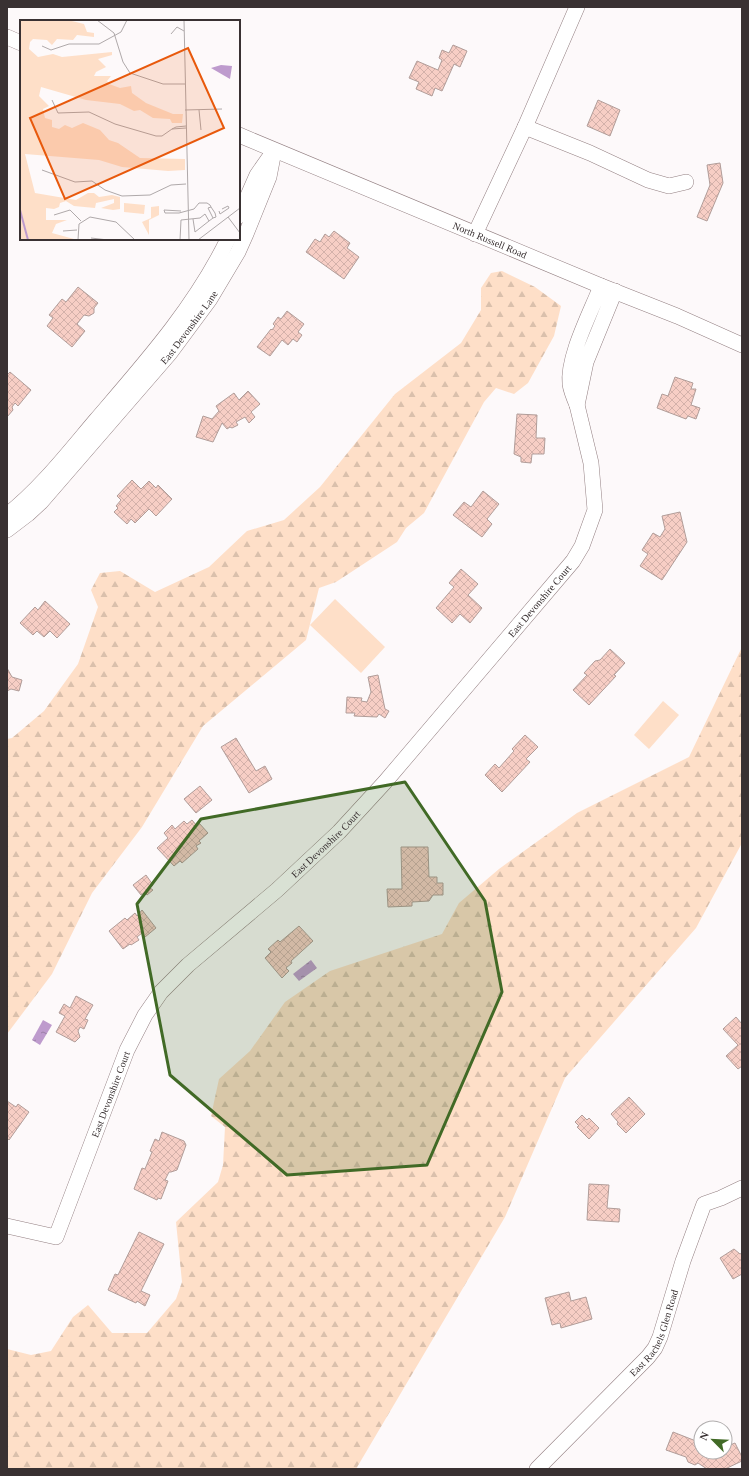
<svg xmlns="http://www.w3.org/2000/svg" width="749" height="1476" viewBox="0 0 749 1476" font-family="Georgia,serif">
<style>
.forest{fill:url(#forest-firs)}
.pitch{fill:#fedfc8}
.water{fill:url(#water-ripples)}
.building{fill:url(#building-cross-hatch);stroke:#b19d99}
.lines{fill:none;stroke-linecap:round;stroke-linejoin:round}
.minor-casing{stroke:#948083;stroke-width:16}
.minor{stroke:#fff;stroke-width:15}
.marked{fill:#416a26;fill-opacity:0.2;stroke:#416a26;stroke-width:3;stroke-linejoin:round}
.labels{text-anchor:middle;stroke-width:4;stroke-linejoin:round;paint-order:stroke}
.street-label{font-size:10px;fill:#393132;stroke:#fff}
.inset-river{fill:none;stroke:#be9bcd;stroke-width:2}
.inset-road{fill:none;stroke:#afa9aa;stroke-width:1}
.view{fill:#e8590c;fill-opacity:0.15;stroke:#e8590c;stroke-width:2}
.inset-edge{fill:none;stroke:#393132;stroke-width:2}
</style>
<defs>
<pattern id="forest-firs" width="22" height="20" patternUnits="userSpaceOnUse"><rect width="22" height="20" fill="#fedfc8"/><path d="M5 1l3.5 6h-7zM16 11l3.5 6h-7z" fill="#dac0ac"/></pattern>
<pattern id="water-ripples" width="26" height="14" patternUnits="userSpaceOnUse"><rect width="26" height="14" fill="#be9bcd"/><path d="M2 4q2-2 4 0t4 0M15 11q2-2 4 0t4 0" fill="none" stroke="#9b7fa7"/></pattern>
<pattern id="building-cross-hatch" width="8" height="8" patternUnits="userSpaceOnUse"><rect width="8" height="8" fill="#f7cec5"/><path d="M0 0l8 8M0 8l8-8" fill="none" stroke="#d4b1aa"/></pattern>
</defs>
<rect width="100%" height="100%" fill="#fdf9fa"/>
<g class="forest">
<polygon points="502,271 535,287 561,306 554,336 528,383 514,394 496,388 484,402 424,513 406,528 397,542 336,582 319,588 306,640 203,726 142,827 92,893 52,974 7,1034 7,739 12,738 44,711 78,664 98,607 91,590 100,573 120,571 155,592 209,567 247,531 284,520 320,487 395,394 461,343 481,310 481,288 491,273"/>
<polygon points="742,647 742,843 696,928 565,1078 505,1217 356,1469 7,1469 7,1349 31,1355 51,1351 73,1317 88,1305 112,1333 147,1333 176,1299 182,1282 176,1222 218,1182 223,1165 225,1127 211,1116 219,1079 250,1051 285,1002 330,971 442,934 459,903 499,869 577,813 689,757"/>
</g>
<g class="pitch">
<polygon points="335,599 385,647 361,673 310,625"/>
<polygon points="663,701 679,715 649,749 634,735"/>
</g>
<g class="water">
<polygon points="311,960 317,968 299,981 293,974"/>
<polygon points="43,1020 52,1025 40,1045 32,1040"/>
</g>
<g class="building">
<polygon points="453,45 467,51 460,67 454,64 442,91 435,88 432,96 416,89 419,82 409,78 417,61 438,70 442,60 439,58 442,50 449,53"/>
<polygon points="598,100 620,110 610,136 587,126"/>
<polygon points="720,163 723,183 707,221 697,217 710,185 707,165"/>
<polygon points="334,231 350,243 347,248 359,257 344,279 306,252 315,239 320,242 325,234 329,237"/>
<polygon points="78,287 98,303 94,308 94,313 89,316 84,315 77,324 85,331 72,347 47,326 53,318 49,315 62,299 66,302"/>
<polygon points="287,311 304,324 298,332 302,335 297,342 293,339 288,345 282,340 270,356 257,347 271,329 272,330 275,326 273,324 278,317 281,319"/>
<polygon points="10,372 31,390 18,406 15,403 12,407 13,410 7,417 7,375"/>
<polygon points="675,377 693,383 691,389 696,389 691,405 700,408 696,419 688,416 686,419 657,408 662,394 668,396"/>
<polygon points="248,391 260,404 251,412 255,417 249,423 245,417 236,422 238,425 232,428 230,427 227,429 222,423 213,442 196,437 203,416 212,419 219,411 216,406 234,393 239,400"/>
<polygon points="517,414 537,415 536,438 545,438 544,454 532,454 531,463 521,462 521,457 514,454"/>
<polygon points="132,480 141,489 149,481 156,488 158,485 172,499 156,516 149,509 135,523 131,519 127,524 114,512 118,508 116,506 121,500 117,496"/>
<polygon points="483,491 499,504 487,519 492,524 482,537 453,515 464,502 471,507"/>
<polygon points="680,512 687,542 662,580 640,566 648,554 642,550 653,533 660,537 665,529 662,516"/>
<polygon points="461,569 478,584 468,595 482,608 470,623 460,614 452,623 436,608 454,587 449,583"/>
<polygon points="45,601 70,624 57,638 50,631 44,637 37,631 33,635 20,623 35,607 38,610"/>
<polygon points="610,649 625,663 614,675 616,676 589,705 573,690 587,675 584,673 595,661 600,660"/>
<polygon points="7,668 12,677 22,680 19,691 11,689 7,691"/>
<polygon points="378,675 385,709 389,711 385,718 379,714 377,717 354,716 355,713 346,713 347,697 362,698 361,701 367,702 371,692 368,677"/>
<polygon points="525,735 538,747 526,759 530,762 502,792 485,775 495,764 499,768 514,751 512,749"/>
<polygon points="236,738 256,771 265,766 272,779 249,793 221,747"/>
<polygon points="200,786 212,800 196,813 184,799"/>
<polygon points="192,820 197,826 199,823 208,833 199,841 201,843 196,846 198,849 182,863 180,861 174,866 157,848 168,838 164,833 172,825 175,829 184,821 187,824"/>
<polygon points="401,847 428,847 429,877 437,877 437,883 443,883 443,895 433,895 429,901 412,902 412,906 388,907 387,889 402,889"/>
<polygon points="146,875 153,885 150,888 153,890 147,895 145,892 141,895 133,885"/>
<polygon points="142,910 156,928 145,937 142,933 137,937 139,940 131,945 130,944 123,949 109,931 125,918 127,920 135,913 137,916"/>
<polygon points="299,926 313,941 291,961 292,963 286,968 289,971 282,978 265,958 271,952 268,949 278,940 280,942"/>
<polygon points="76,996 93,1005 85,1019 88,1020 84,1029 80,1027 78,1031 80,1037 75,1042 56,1032 65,1016 59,1013 64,1004 70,1008"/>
<polygon points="736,1017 742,1024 742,1066 738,1069 726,1056 738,1045 723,1029"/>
<polygon points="629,1097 645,1114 626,1133 617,1124 618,1122 611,1114"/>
<polygon points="7,1101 16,1107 18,1104 29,1112 9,1140 7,1138"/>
<polygon points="582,1115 587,1120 589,1118 599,1128 589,1139 577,1127 579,1126 575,1122"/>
<polygon points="162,1132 184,1141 186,1145 177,1170 171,1172 169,1172 165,1180 168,1181 161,1199 158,1198 157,1200 134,1189 142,1168 145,1169 152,1152 150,1151 155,1139 159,1141"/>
<polygon points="589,1184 609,1185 607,1208 620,1209 619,1222 587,1220"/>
<polygon points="139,1232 164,1244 141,1291 150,1295 145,1306 137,1301 136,1303 108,1290 115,1274 118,1275"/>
<polygon points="734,1249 740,1254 742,1253 742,1274 733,1279 720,1258"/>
<polygon points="569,1292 571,1301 586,1297 592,1319 561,1328 560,1323 552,1325 545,1298"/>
<polygon points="673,1432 701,1443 701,1452 725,1452 725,1447 735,1443 742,1457 742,1461 725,1469 707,1469 698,1463 695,1465 688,1462 686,1457 666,1450"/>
</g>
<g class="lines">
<g class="minor-casing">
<g id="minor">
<polyline points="7,37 21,43"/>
<polyline points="525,127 590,153 648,180 669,186 686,182"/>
<path id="s1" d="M239,135L601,286L677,316L742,345"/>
<polyline points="239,216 257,175 271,155"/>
<polyline points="475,234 525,127 577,7"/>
<path d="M601,286C591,312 567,357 570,384C571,391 574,398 577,405L586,362L615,291"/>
<path d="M7,515C41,488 68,453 96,420C145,363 195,307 228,239"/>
<path id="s2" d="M7,530L28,514L41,502L170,353L210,299L238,252L246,234L269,177L274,151"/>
<path id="s3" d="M7,1226L56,1237L127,1050L145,1015L161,992L188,965L277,890L339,832L385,782L573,561L582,546L595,510L591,463L577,405"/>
<path id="s4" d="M537,1469L648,1357L655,1348L660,1337L683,1261L704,1204L721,1198L742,1188"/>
</g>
</g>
<use href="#minor" class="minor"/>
</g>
<path class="marked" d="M405,782L485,901L502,992L427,1165L287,1175L170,1075L137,904L201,819Z"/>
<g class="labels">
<g class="street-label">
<text dy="4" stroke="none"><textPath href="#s1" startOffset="272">North Russell Road</textPath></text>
<text dy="4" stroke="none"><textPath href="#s2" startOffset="273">East Devonshire Lane</textPath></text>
<text dy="4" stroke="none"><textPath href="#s3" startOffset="863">East Devonshire Court</textPath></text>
<text dy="4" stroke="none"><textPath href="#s3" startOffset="539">East Devonshire Court</textPath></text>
<text dy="4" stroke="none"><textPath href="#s3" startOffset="203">East Devonshire Court</textPath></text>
<text dy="4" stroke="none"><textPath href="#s4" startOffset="182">East Rachels Glen Road</textPath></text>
</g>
</g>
<g transform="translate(20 20)">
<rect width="220" height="220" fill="#fdf9fa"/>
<path d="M139,186V195L129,200V215L122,202L131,198V187Z" fill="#fedfc8"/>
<path d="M0,0H48L64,4L67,12L74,13V17L57,15L53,20L37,19L32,25L27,20L13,19L10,22L9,29L18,37L33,34L42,37L92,32V35L78,39L86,47L76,52L74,56H91L87,61L89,64L100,68L111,66L112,73L126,83L153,94H163L162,103H152L150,99L133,98L120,90L114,91L100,84L66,80L21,67L19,76L29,86L23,89L25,98L32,100V107L39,109L45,105L52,108L63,103L80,110L89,120L98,123L120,138L165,139V150L148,151L102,147L79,140L5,134L15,173L56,180L68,173H74L79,177L92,175L100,177V189L93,190L81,188L94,183V179L76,183L75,188L54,186L46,181L40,183L39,187L34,189L26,188V200H47L36,204L32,213L54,219L0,220Z" fill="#fedfc8"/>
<path d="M104,183L125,185L124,194L104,192Z" fill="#fedfc8"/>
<path d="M201,45L212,46L210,59L191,48Z" fill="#be9bcd"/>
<path class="inset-river" d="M0,190L8,220"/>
<path class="inset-road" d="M77,0L94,13L103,42L110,53L143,64H165M164,0L169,220M151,14L157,7L164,11M22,26L31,30L49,24H79L101,12L107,0M32,80L38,93L69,92L95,104L136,116H142L152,109M165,90L202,89M179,90L181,110M166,106L156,107L152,109L166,108M22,150L55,162L72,161L85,170L102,176L130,175L151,165L166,164M161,191L144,190L145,193H159L174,189L179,183H187L190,185L191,187L195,193L196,197L193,198L188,188L191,187M199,191L200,194L209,188L208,186L202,189M34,195L50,190L61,201M208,197L220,213M173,199L175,212L189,201M43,211L57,210M71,218L88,220M58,220L59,204L70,197L96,202L115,220M160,220L161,200L180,198L185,194L189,201L193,198M178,220L220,188"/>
<path class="view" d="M168,28L204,108L45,179L10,98Z"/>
<rect width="220" height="220" class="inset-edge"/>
</g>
<rect width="749" height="1476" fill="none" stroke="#393132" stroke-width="16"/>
<g transform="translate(713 1440) rotate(294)"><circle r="19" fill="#ffffff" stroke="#b0adad"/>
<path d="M0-3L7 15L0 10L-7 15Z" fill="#416a26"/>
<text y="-6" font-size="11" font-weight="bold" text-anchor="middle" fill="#393132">N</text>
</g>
</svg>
